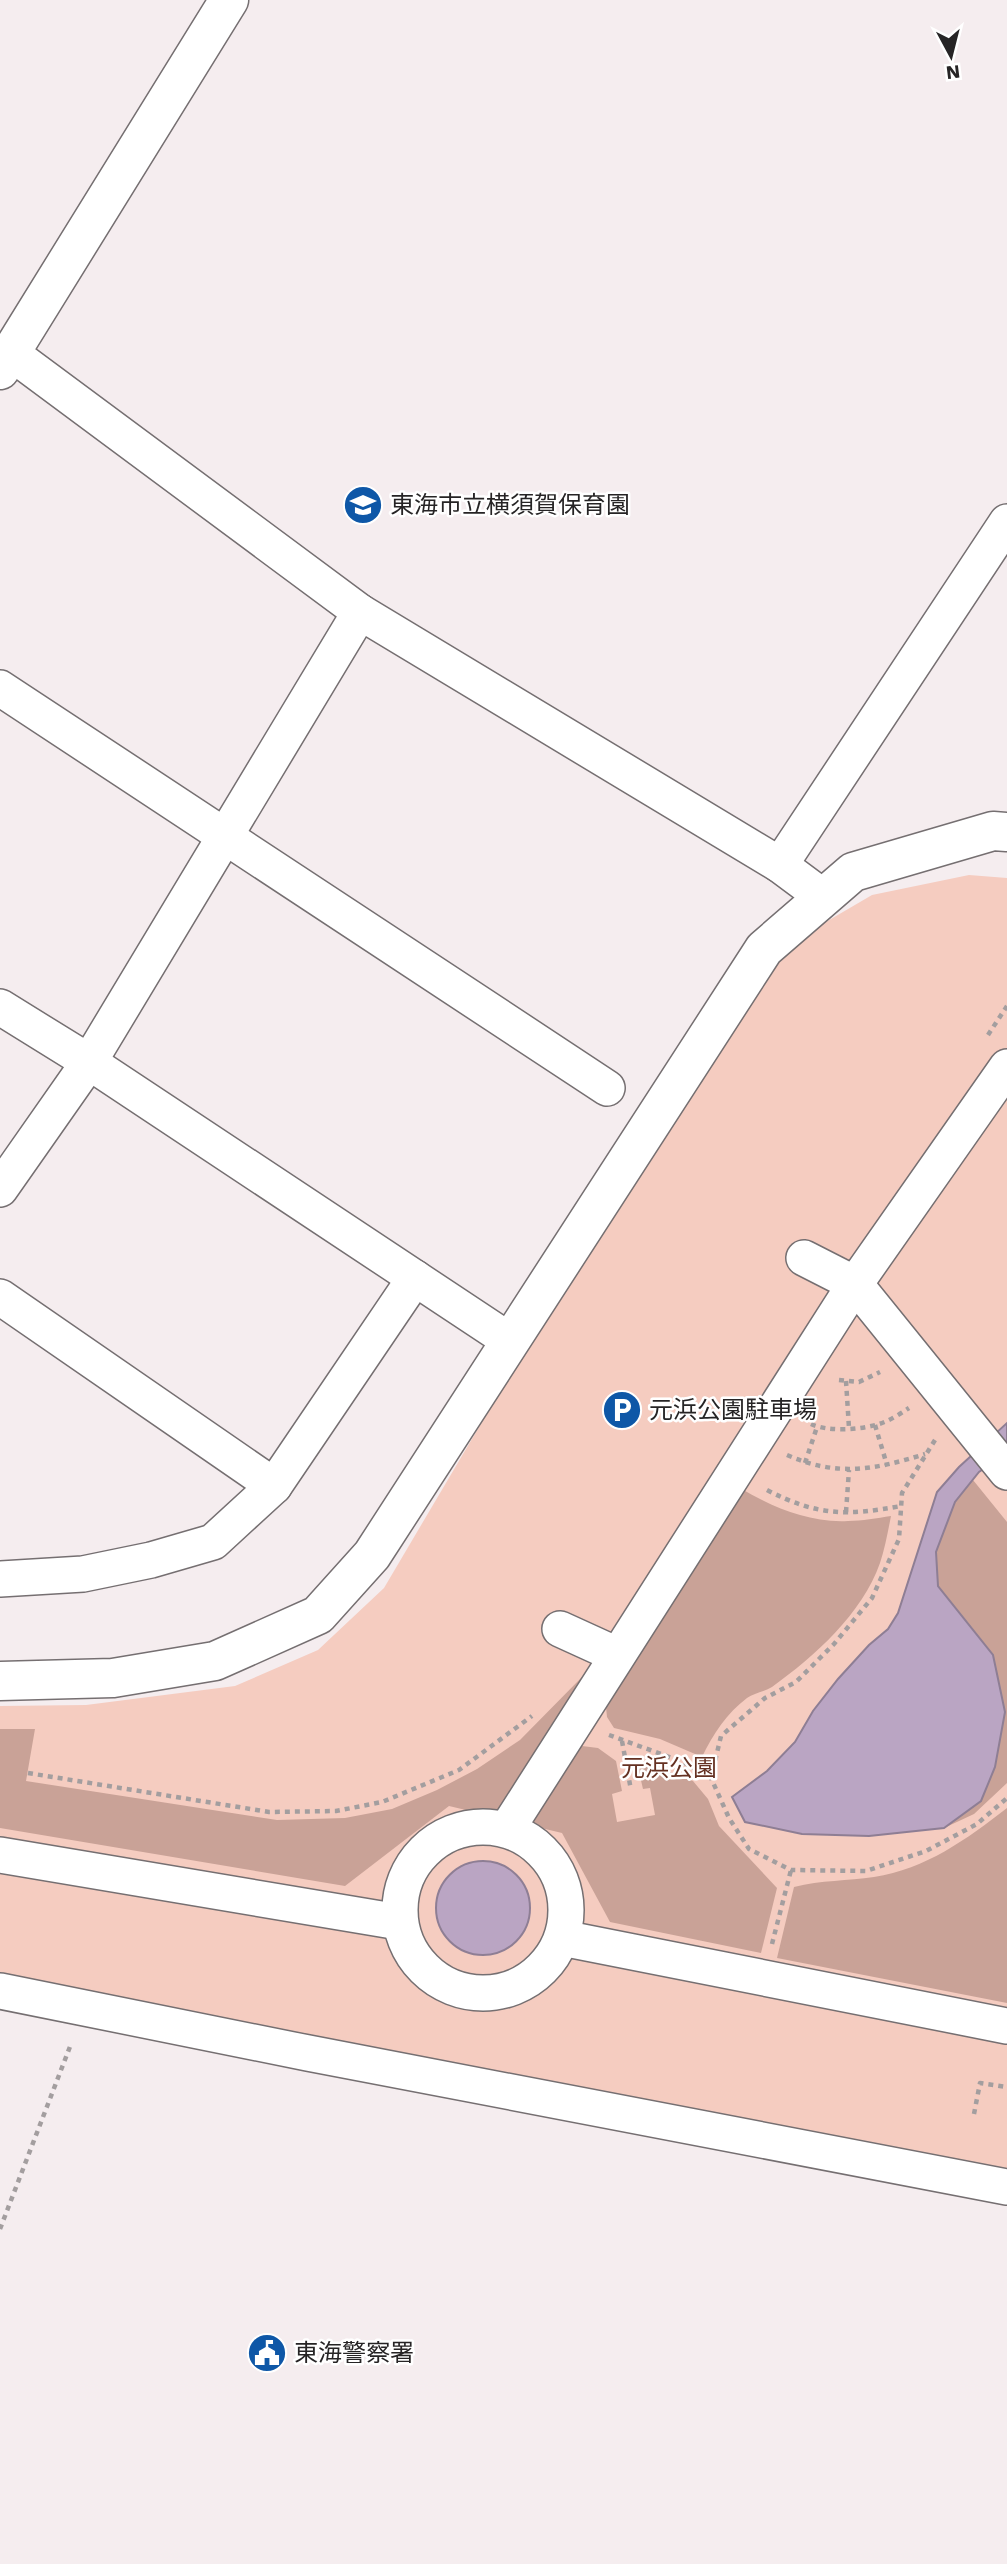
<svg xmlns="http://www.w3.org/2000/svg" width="1007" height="2564" viewBox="0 0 1007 2564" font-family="'Work Sans','Noto Sans JP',sans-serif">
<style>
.green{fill:#f5ccc0}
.forest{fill:#c9a297}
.water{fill:#baa5c3;stroke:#8e7e94;stroke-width:2}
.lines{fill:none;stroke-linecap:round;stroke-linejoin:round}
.street-casing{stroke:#756f71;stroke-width:38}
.secondary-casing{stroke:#756f71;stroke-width:41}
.path{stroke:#a39e9f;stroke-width:4.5;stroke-dasharray:5 5;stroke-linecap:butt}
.street{stroke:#fff;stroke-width:35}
.secondary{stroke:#fff;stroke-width:38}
.labels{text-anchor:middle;stroke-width:5;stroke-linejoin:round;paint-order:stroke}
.poi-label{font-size:24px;fill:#262425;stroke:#fff;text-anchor:start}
.park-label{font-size:24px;fill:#653122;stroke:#fff}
</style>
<rect width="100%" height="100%" fill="#f5edef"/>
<polygon class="green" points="969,875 1007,878 1007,2175 0,1987 0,1706 86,1705 235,1686 318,1650 384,1588 512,1371 744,996 807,933 872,895"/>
<g class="forest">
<polygon points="973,1480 1007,1522 1007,1783 974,1814 944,1828 981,1801 956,1611 938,1586 936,1552 955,1502"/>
<path d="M740,1488C772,1507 808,1523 848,1521C862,1521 877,1518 891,1516C888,1531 885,1548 880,1563C862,1614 815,1656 772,1687C764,1692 754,1693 747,1698C727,1713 713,1734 702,1757L660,1739L614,1728L607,1717L605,1698Z"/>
<polygon points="582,1677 585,1685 574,1745 598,1748 616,1761 622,1791 612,1794 617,1822 655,1815 650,1788 643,1789 636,1759 693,1781 708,1799 719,1826 777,1888 761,1953 610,1922 562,1833 449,1806 345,1886 0,1828 0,1729 35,1729 26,1781 277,1820 345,1818 392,1809 437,1790 477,1769 520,1740"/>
<path d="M1007,1808V2003L777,1958L794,1887C821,1880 848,1881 874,1877C926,1869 967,1839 1007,1808Z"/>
</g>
<g class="water">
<polygon points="1007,1423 1007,1453 979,1472 955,1502 936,1552 938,1586 993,1655 1005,1712 995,1767 981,1801 944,1828 869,1836 802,1834 745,1822 732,1797 767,1771 795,1742 813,1711 838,1679 869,1645 888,1629 898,1613 937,1492 959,1467"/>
<circle cx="483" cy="1908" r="47"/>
</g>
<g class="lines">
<g class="street-casing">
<g id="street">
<polyline points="11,353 360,612 780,865 823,897"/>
<polyline points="0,688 607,1088"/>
<polyline points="780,865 1007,522"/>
<polyline points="0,1007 89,1062 510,1341"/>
<polyline points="0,1189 89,1062 360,612"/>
<polyline points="804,1258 855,1284 1007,1472"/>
<polyline points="0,1297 274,1486"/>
<polyline points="0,1579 83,1574 151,1560 213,1542 274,1486 415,1278"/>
<polyline points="560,1629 617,1655"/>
<circle cx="483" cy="1910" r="83"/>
<polyline points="507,1829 855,1284 1007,1067"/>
<polyline points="0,1855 399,1922"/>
<polyline points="562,1938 1007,2026"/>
<polyline points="0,1991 308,2053 1007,2187"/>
</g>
</g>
<g class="secondary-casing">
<g id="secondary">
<polyline points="0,370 229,0"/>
<polyline points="0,1681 113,1678 215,1661 318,1615 372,1555 764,949 853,872 993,831 1007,832"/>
</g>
</g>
<g class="path">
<polyline points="988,1035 1007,1006"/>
<polyline points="839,1380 859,1382 880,1372"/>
<polyline points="846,1381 849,1428"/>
<path d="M811,1424C828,1432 860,1430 879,1424C889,1421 900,1414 909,1408"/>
<polyline points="875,1425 887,1465"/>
<polyline points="935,1440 902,1493 899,1539 872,1598 834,1644 796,1682 765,1698 721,1736 711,1778 729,1818 749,1849 791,1870 866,1871 926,1851 977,1824 1007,1798"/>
<path d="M787,1455C837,1477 874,1470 925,1454"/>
<polyline points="805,1463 817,1427"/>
<path d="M767,1490C817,1516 847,1516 901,1506"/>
<polyline points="846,1512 849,1470"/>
<polyline points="609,1735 683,1762 711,1778"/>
<polyline points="622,1741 631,1790"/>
<polyline points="28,1773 269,1812 336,1811 382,1802 459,1770 532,1716"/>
<polyline points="772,1944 791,1870"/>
<polyline points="974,2114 980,2083 1007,2087"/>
<polyline points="0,2229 71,2044"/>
</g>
<use href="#street" class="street"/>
<use href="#secondary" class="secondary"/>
</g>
<defs>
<g id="school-disc" transform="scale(2.0125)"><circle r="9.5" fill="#0e57a7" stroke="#fff"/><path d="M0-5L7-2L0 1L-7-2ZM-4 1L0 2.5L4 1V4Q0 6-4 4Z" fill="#fff"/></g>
<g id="parking-disc" transform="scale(2.0125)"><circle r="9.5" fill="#0e57a7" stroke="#fff"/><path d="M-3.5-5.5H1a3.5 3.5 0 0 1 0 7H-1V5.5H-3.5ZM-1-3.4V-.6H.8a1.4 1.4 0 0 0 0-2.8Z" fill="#fff"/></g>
<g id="civic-disc" transform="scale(2.0125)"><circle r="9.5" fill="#0e57a7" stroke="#fff"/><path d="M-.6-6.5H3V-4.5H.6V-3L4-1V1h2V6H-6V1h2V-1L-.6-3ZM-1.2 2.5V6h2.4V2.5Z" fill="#fff"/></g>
</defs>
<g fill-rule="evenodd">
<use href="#school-disc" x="363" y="505"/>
<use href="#parking-disc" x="622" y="1410"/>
<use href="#civic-disc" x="267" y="2353"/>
</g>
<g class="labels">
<g class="poi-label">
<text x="390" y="513">東海市立横須賀保育園</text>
<text x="649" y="1418">元浜公園駐車場</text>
<text x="294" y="2361">東海警察署</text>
</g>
<g class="park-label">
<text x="669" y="1776">元浜公園</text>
</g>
</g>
<g transform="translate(951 56) rotate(173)" stroke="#ffffff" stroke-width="5" paint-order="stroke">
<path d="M0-5L12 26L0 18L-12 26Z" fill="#262425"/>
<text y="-10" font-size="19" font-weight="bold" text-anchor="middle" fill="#262425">N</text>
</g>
</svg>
